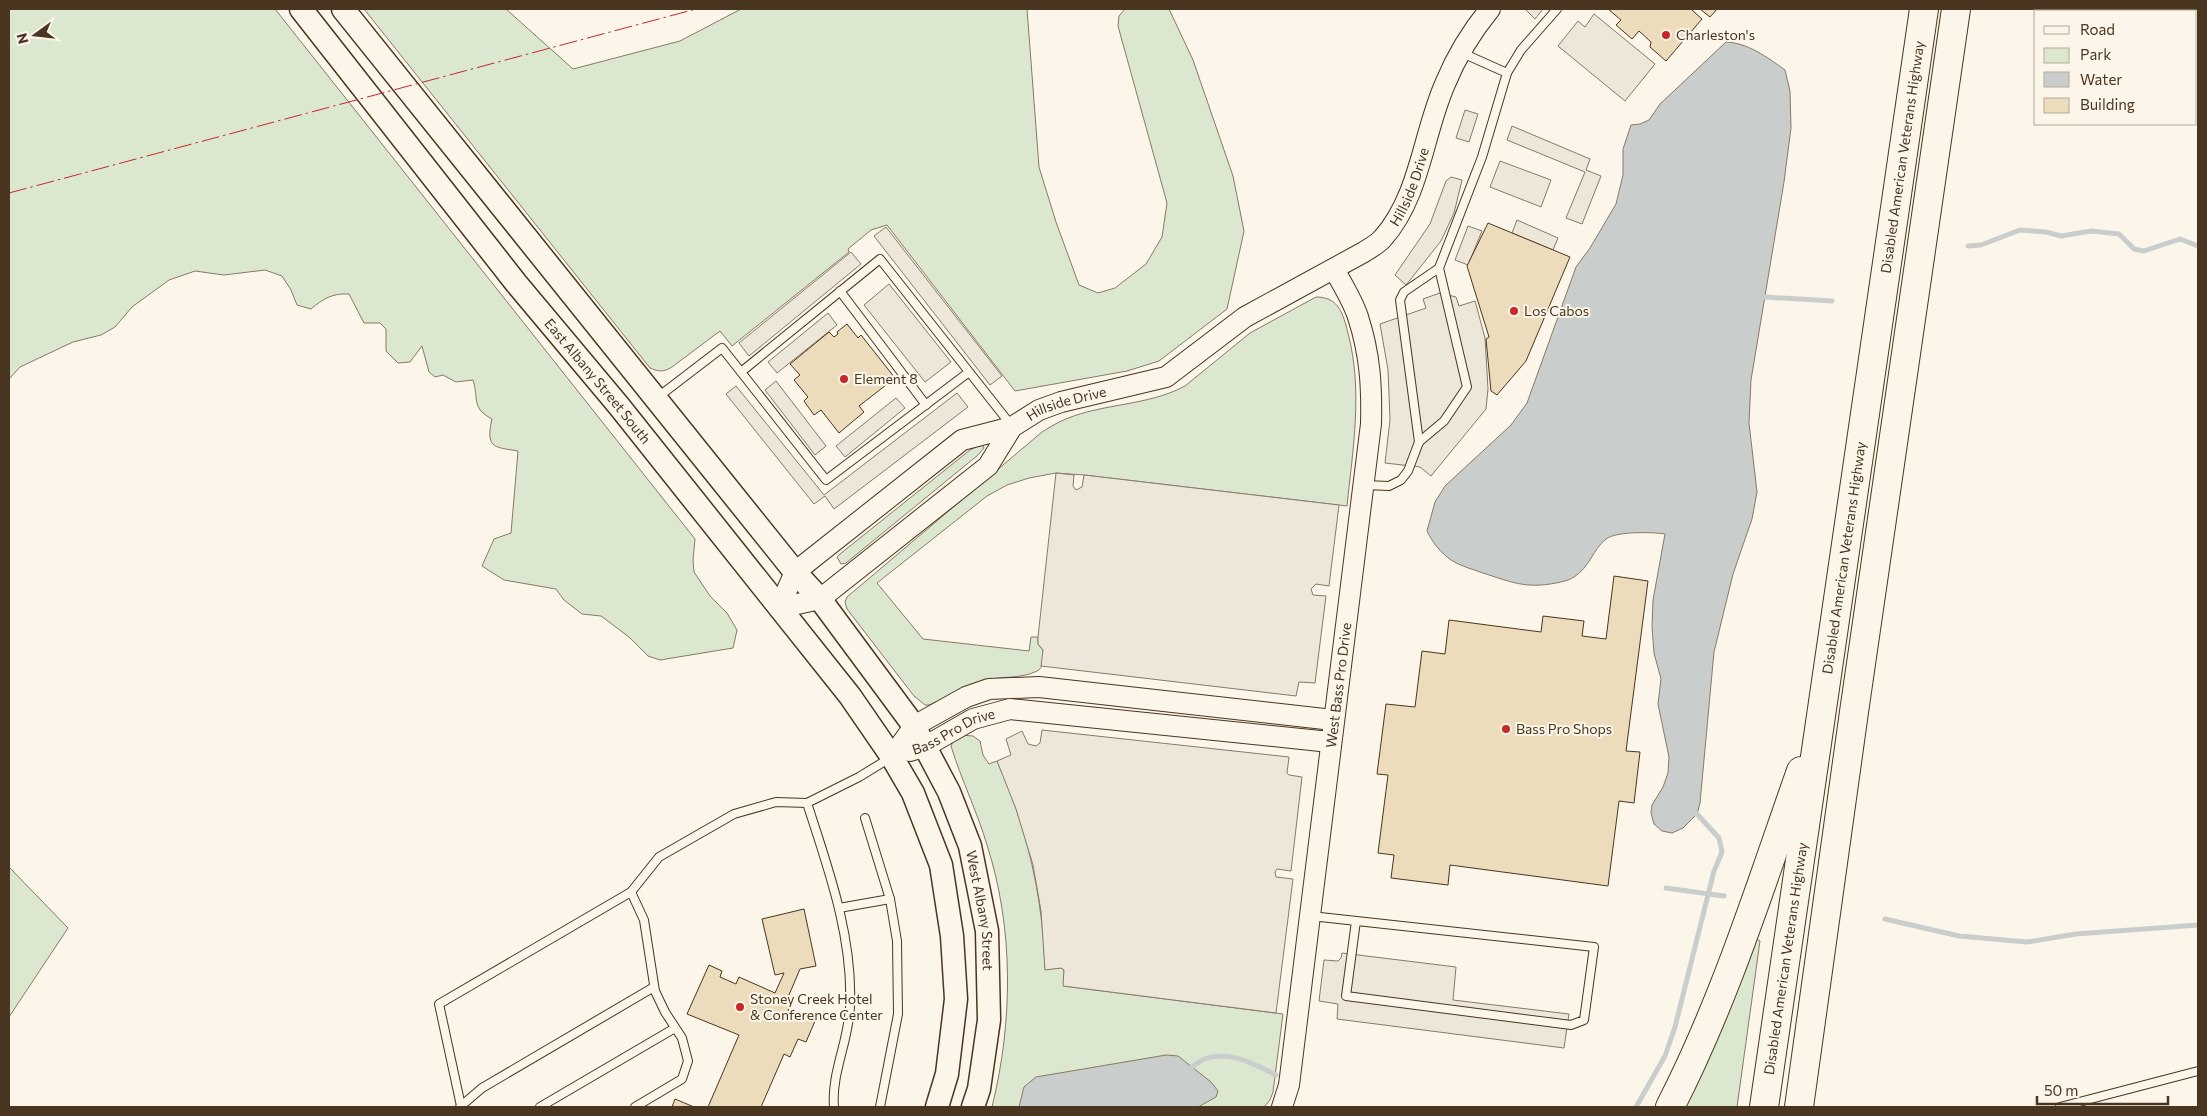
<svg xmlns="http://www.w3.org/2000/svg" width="2207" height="1116" viewBox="0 0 2207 1116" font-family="Commissioner,sans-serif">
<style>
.green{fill:#dce7d0;stroke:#887966}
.parking{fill:#ede7d9;stroke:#887966}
.water{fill:#c9cecd;stroke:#887966}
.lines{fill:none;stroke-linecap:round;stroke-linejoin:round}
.stream{stroke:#c9cecd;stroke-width:5}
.building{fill:#ecdcbc;stroke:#4a3520}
.service-casing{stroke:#4a3520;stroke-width:10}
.tertiary-casing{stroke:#4a3520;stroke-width:22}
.secondary-casing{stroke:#4a3520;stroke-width:25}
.motorway-casing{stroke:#4a3520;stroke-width:30}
.service{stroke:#fbf6e9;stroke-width:8}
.tertiary{stroke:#fbf6e9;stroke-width:20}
.secondary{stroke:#fbf6e9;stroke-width:22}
.motorway{stroke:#fbf6e9;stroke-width:28}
.power{stroke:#c62828;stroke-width:1;stroke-dasharray:18 4 2.5 4;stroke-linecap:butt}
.poi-dot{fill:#c62828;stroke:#fbf6e9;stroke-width:2}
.labels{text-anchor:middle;stroke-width:4;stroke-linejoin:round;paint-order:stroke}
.poi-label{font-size:14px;fill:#4a3520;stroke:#fbf6e9;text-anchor:start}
.street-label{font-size:14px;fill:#4a3520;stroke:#fbf6e9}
</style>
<rect width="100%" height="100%" fill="#fbf6e9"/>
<g class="green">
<path d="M9,9H275L695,539L693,560L694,572L710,596L727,613L737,630L733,648L660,660L648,656L629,637L601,616L582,614L564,600L556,589L504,580L482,566L494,539L511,533L518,451C495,447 485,449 492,419C471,408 479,399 473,380L456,382L443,375L435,377L429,372L422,346L410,362L398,363L386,351V329L380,323H364L349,294C332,293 323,299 311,309L297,305L291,290L282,276L265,270L224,275L195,271L169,280L132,307L115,327L101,335L73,342L20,367L9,379Z"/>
<path d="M364,9H506L573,69L680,41L741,9H1027L1039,167L1056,222L1079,285L1098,293L1115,288L1146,264L1162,237L1167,203L1118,26L1119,16L1125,9H1169L1193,60L1233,176L1244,231L1227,309L1159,361L1127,371L1015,391L887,225L871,230L848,249L849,252L732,346L720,331L672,367C664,372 659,372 650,368Z"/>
<path d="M1316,297C1339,297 1343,314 1348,333C1363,391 1353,447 1347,506L1084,475L1056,473L1029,478L1007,485L987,496L877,583L923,639L1029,651L1031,637H1038V644L1043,650C1043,657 1044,668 1037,671C1021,679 1003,676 986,680C966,686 948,697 929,705H925L914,696L847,609L845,602L847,597L1042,432C1050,427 1058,422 1066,419C1104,403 1148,406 1185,386L1250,333Z"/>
<polygon points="982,444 984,448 978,455 846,563 841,564 837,557 840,554 970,450"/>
<path d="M961,735L973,736L980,741L983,755L989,764L997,761C1027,827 1043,897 1045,969L1061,968L1064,970V986L1283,1014L1273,1092L1270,1100L1264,1107H992C1013,1022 1014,929 987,845C977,811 961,779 951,746L953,741Z"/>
<polygon points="9,867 68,928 9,1017"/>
<polygon points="1754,937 1760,941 1737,1107 1683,1107"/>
</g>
<g class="parking">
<polygon points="1525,9 1543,9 1535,19"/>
<polygon points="1594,14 1655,64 1625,101 1558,46 1578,21 1585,27"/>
<polygon points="1465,110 1478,114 1469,142 1456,138"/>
<polygon points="1512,126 1590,159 1586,170 1601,176 1582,224 1566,218 1585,172 1507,140"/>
<polygon points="1500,161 1551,180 1541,207 1490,187"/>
<polygon points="1451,177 1462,180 1454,213 1441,241 1406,285 1395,275 1430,224 1446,181"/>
<polygon points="1517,220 1558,238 1553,250 1512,233"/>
<polygon points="1468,226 1482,231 1468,265 1455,260"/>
<polygon points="886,227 1002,376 990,385 874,236"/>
<polygon points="851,252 861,264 749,356 739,343"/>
<polygon points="889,284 951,362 925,382 864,305"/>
<polygon points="1440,293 1456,297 1459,306 1475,301 1485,338 1488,389 1486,409 1431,476 1420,467 1385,463 1390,420 1389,394 1388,370 1380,324 1426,308 1423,299"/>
<polygon points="828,313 837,325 777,373 768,362"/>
<polygon points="776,381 826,446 815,455 765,390"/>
<polygon points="736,386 824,495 957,393 968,407 834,509 825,496 814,504 726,394"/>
<polygon points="896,398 905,408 845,457 836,446"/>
<polygon points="1056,473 1074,475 1073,486 1076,490 1082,487 1084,475 1339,505 1329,586 1316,584 1311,589 1313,595 1326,596 1315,683 1299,682 1296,696 1041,666 1043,650 1038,644 1038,637"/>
<polygon points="1042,730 1289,757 1287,773 1289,775 1302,777 1291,871 1277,869 1275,872 1276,877 1293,879 1276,1013 1063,986 1064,970 1061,968 1045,970 1041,911 1033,865 1016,809 997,761 1011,755 1006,739 1022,731 1028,744 1036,746 1040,743"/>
<polygon points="1342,953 1456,967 1453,1000 1569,1014 1564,1048 1337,1019 1338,1004 1319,1001 1324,960 1338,961 1341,958"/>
</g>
<g class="water">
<path d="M1726,42C1748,43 1767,57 1785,70L1790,91L1791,128L1784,182L1751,380L1749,423L1757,492L1752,519L1733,574L1714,652L1700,803L1697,814L1683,828L1672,833L1662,831L1654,824L1651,813L1652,805L1663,787L1668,773L1669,757L1658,704L1661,679L1654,653L1652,627L1653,600L1665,534C1652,532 1617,531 1606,539C1594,548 1589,568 1574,577C1570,580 1562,582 1556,583C1526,589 1511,582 1483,573C1472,569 1460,566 1451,560C1441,553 1432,542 1427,531L1435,502L1445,486L1511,425L1527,403L1576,267L1590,248L1616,204L1623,175V149L1631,125L1640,124L1649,120L1660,104Z"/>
<polygon points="1166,1055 1178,1056 1211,1082 1218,1091 1216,1097 1198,1107 1019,1107 1024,1087 1036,1077"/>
</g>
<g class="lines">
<g class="stream">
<polyline points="1968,246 1981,245 2020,230 2046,232 2061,236 2091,231 2119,234 2134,249 2144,251 2180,239 2198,246"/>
<polyline points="1764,297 1832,301"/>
<polyline points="1666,888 1724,896"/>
<polyline points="1885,919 1959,936 2027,942 2076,934 2198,925"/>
<path d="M1192,1067C1217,1044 1251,1062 1276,1075"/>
<polyline points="1636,1107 1665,1056 1675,1027 1714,871 1722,852 1719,838 1697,814"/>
</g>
</g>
<g class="building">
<polygon points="1608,9 1693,9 1692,10 1702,19 1666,61 1650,47 1651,42 1639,31 1632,39 1616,25 1621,20"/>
<polygon points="1700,9 1717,9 1710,17"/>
<polygon points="1488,223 1570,257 1526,361 1497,395 1491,391 1486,339 1489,337 1467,266"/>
<polygon points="847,324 858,338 861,335 895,378 859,406 864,412 839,433 821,410 814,415 804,401 808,397 794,380 800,375 790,364 829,332 834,337 838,334 837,332"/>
<polygon points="1614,576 1648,581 1626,751 1640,752 1634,803 1619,801 1608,886 1450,865 1448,885 1391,878 1394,855 1378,853 1388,775 1377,774 1386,704 1415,707 1422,651 1445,654 1449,620 1541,632 1543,616 1584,621 1582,636 1606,639"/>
<polygon points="804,909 816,966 800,969 786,1002 790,1004 788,1010 807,1018 810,1017 815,1021 806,1042 798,1039 790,1057 784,1054 761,1107 708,1107 739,1035 687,1014 709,965 722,971 720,977 736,984 739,977 775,993 784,973 775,975 762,919"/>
<polygon points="675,1099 694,1107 672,1107"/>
</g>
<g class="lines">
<g class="service-casing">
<g id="service">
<polyline points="1507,73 1521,50 1557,9"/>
<polyline points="840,291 926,405"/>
<polyline points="969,372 826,480 741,372 880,259 1011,425"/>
<polyline points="658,397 722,348 741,372"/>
<polyline points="1419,442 1400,300 1404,292 1439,268"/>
<polyline points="1365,485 1389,486 1401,480 1408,471 1419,442 1444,421 1467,387 1439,268 1482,157 1507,73 1460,52"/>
<path d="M807,803C828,868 853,936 850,1006C849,1041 831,1073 834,1107"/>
<polyline points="865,818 890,899 897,941 898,1014 880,1107"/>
<polyline points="631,892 644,920 655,991 665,1012 682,1038 688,1061 682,1079 635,1107"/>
<polyline points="839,908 890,899"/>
<polyline points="1311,916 1594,947 1584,1020 1571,1025 1346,996 1356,921"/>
<polyline points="460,1107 461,1106 439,1004 631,892 659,857 734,814 776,802 807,803 859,777 890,758"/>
<polyline points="463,1107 461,1106 482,1088 654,987"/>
<polyline points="540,1107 675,1028"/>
<polyline points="2060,1107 2198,1071"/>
</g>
</g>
<g class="tertiary-casing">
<g id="tertiary">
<path id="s1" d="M779,608L820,599L988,466L1012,427L1039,410L1061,402L1166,377L1245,317L1364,252C1370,248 1378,244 1383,238C1420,196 1423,134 1445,84C1456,57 1472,31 1490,9"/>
<polyline points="779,608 795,572 962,440 1012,427"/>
<path id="s2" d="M910,751L926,746L973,719L1010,709L1330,742"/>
<polyline points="892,757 914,726 966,697 989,689 1039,687 1333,720"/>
<path id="s3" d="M1282,1107L1289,1085L1371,424C1372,386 1370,354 1358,317C1353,301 1342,284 1334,269"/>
</g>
</g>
<g class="secondary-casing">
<g id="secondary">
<path id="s4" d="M301,9L516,283L619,406L850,696L892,757L913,793L941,865L952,936L956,999L947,1074L937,1107"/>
<path id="s5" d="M343,9L795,572L820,599L914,726L949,792L970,846L987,931L989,1020L979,1089L973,1107"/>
</g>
</g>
<g class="motorway-casing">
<g id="motorway">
<path d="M1670,1107C1725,1000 1761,884 1801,771"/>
<path id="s6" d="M1764,1107L1924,9"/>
<polyline points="1799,1107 1854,712 1956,9"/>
</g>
</g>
<use href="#service" class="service"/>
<use href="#tertiary" class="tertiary"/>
<use href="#secondary" class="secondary"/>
<use href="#motorway" class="motorway"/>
<polyline class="power" points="9,193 696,9"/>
</g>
<g class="poi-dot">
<circle cx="1666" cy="35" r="5"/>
<circle cx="1514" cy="311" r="5"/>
<circle cx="844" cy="379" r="5"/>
<circle cx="1506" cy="729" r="5"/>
<circle cx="740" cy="1007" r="5"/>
</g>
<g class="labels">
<g class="poi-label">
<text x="1676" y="40">Charleston's</text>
<text x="1524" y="316">Los Cabos</text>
<text x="854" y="384">Element 8</text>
<text x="1516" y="734">Bass Pro Shops</text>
<text x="750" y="1004">Stoney Creek Hotel<tspan x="750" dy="16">&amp; Conference Center</tspan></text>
</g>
<g class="street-label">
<text dy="5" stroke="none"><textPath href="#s6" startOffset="960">Disabled American Veterans Highway</textPath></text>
<text dy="5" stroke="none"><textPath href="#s1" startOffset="782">Hillside Drive</textPath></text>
<text dy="5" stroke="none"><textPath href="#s4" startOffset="476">East Albany Street South</textPath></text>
<text dy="5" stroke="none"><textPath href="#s1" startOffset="362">Hillside Drive</textPath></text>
<text dy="5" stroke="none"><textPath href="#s6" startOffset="555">Disabled American Veterans Highway</textPath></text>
<text dy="5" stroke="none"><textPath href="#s3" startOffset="426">West Bass Pro Drive</textPath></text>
<text dy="5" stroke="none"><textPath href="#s2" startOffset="48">Bass Pro Drive</textPath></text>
<text dy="5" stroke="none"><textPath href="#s5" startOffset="1115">West Albany Street</textPath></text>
<text dy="5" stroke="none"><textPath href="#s6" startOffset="150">Disabled American Veterans Highway</textPath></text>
</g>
</g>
<rect width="2207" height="1116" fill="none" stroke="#4a3520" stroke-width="20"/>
<rect x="2034" y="10" width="162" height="115" fill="#fbf6e9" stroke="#b4a999"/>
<rect x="2044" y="26" width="25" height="8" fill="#fbf6e9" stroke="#b4a999"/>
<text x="2080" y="35" font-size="15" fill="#4a3520">Road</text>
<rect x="2044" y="48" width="25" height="15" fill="#dce7d0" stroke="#b4a999"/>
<text x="2080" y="60" font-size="15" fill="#4a3520">Park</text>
<rect x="2044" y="72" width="25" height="15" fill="#c9cecd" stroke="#b4a999"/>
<text x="2080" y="85" font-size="15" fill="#4a3520">Water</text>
<rect x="2044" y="98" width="25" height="15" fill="#ecdcbc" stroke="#b4a999"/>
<text x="2080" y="110" font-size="15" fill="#4a3520">Building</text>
<g transform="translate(35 35) rotate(255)" stroke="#fbf6e9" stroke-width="4" paint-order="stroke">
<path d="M0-4L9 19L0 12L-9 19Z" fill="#4a3520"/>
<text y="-8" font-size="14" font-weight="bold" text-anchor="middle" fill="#4a3520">N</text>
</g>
<path d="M2037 1096v8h131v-8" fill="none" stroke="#4a3520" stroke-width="2.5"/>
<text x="2044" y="1096" font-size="15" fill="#4a3520" stroke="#fbf6e9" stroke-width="4" paint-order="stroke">50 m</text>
</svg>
